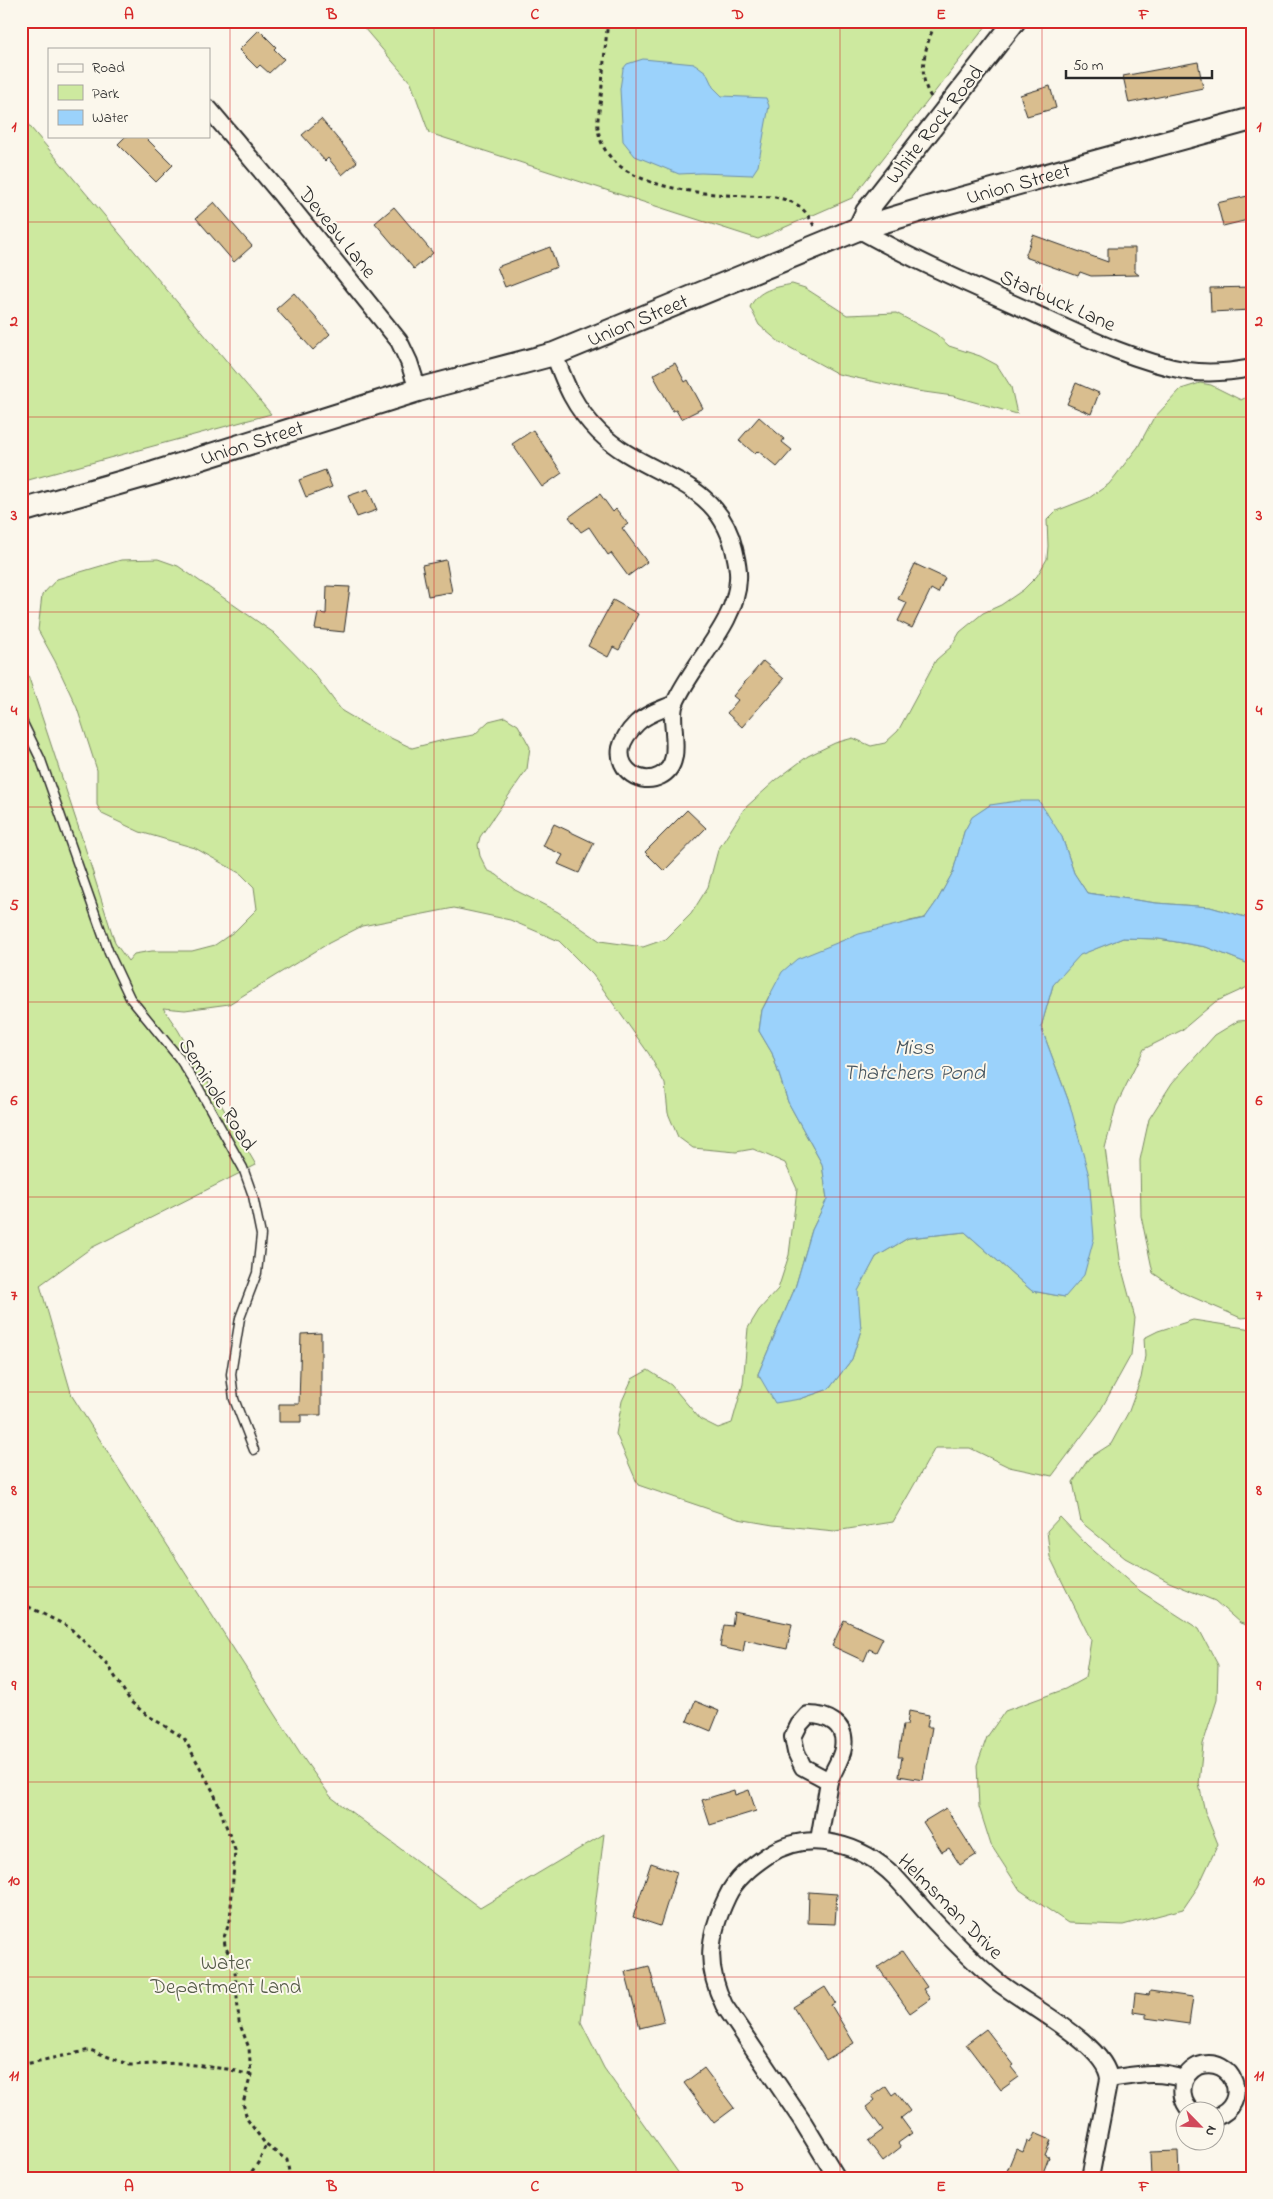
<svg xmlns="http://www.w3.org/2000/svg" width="1273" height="2199" viewBox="0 0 1273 2199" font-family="'Indie Flower',sans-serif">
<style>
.green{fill:#cde99f;stroke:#7c8a65}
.water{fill:#9bd2fb;stroke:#6e8fa8}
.building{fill:#d9be8f;stroke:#2b2b2b}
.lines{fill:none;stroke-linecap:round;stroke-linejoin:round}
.service-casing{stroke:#2b2b2b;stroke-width:11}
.minor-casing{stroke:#2b2b2b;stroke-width:20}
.tertiary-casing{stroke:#2b2b2b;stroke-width:24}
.secondary-casing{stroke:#2b2b2b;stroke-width:26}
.path{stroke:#2b2b2b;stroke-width:3;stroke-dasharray:4 4;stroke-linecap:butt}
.service{stroke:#fbf7ec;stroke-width:8}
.minor{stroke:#fbf7ec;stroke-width:16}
.tertiary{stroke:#fbf7ec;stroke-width:20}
.secondary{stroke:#fbf7ec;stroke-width:22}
.grid{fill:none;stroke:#d62828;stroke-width:1;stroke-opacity:0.55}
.labels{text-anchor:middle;stroke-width:4;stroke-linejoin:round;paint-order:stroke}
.street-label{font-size:21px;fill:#2b2b2b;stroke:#fbf7ec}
.park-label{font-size:21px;fill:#545a48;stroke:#fbf7ec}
.water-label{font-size:22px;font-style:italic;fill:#47555f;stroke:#fbf7ec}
.neatline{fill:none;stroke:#d62828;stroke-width:2}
.grid-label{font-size:16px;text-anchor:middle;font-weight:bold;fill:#d62828}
</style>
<rect width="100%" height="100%" fill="#fbf7ec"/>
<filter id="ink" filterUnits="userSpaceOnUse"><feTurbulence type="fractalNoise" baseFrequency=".02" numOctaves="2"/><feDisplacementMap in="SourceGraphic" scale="10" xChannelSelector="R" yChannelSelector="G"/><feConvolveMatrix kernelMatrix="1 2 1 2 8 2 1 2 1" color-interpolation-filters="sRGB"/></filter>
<g filter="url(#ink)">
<g class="green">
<polygon points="358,21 990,21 852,198 758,239 429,133 411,83"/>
<polygon points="21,116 271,414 21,482"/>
<path d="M792,284L805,288L847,315L896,313L936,334L949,346L980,356L997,365L1011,387L1017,414L953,396L917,391L838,374L778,341L759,325L750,307C759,289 774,288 792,284Z"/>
<polygon points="1200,383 1211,385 1241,400 1252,394 1252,919 1210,907 1156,903 1087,893 1074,873 1062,837 990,805 972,818 964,832 953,872 937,901 925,918 910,921 769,996 762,1010 759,1031 772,1053 788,1102 822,1164 827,1199 812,1230 795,1288 758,1374 758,1377 800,1399 829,1389 852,1359 861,1330 857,1291 876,1257 908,1238 965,1232 1032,1291 1065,1297 1070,1105 1041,1027 1053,985 1079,955 1123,938 1159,939 1206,947 1249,964 1252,964 1252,985 1215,1002 1182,1030 1144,1049 1116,1106 1105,1148 1121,1266 1135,1318 1131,1355 1099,1413 1052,1476 1009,1467 970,1448 935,1448 893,1522 835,1531 773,1525 738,1519 638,1485 616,1434 622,1401 632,1379 648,1370 671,1385 700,1419 718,1428 732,1423 743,1384 748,1328 759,1310 778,1289 789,1255 797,1189 785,1163 753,1149 736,1152 693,1148 678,1137 668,1113 665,1084 649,1054 593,975 559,941 510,920 454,908 362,926 329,943 229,1004 185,1010 163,1008 178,1030 256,1165 91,1248 40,1285 72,1396 306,1762 331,1797 480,1908 604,1834 581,2022 604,2068 682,2178 21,2178 21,674 27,672 82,838 115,943 128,961 134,954 152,951 192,951 215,945 235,931 257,909 254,887 241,874 195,848 140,832 102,814 97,805 97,770 77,708 55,661 38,630 42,595 57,579 121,560 158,559 178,566 274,633 315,675 342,711 376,731 412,748 444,740 474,735 489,721 505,717 518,725 530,747 527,769 480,837 478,845 480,856 487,870 497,875 515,890 558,912 600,941 643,947 666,939 691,914 708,887 718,850 744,809 776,780 808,756 835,743 853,738 871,746 885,743 898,731 936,660 951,647 960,632 983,613 1001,605 1023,590 1037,576 1047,559 1048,546 1047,520 1056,511 1089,498 1109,484 1138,447 1153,419 1181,389"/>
<polygon points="1252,1020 1252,1317 1241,1318 1181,1292 1153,1273 1141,1216 1140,1160 1149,1119 1172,1083 1215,1035 1238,1021"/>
<polygon points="1193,1320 1252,1329 1252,1627 1240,1623 1215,1601 1169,1582 1125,1558 1081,1522 1073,1482 1089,1458 1111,1444 1129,1411 1141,1378 1145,1356 1144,1338 1158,1331"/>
<polygon points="1060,1517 1087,1545 1140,1591 1199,1629 1218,1665 1217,1700 1203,1744 1199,1784 1205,1812 1218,1844 1198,1887 1183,1909 1123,1925 1068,1923 1020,1890 991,1845 979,1807 977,1765 987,1737 1005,1711 1065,1689 1085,1678 1091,1640 1050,1557 1047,1531"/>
</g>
<g class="water">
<polygon points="643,59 695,64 706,72 713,87 722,96 766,98 769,106 758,166 752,175 701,173 679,174 635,156 623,141 620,89 623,69 627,64"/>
<polygon points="1017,801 1039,801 1062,837 1074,873 1087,893 1156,903 1210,907 1252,919 1252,964 1249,964 1206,947 1159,939 1123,938 1080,955 1053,985 1041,1027 1070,1105 1089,1176 1094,1238 1084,1275 1065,1297 1032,1291 965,1232 908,1238 876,1257 858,1291 861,1330 852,1359 829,1389 800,1399 775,1403 758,1374 795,1288 812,1230 827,1199 822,1164 788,1102 772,1053 759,1031 762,1010 782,972 797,959 859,934 925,918 937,901 953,872 964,832 972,817 990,805"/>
</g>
<g class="building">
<polygon points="259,30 276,47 274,49 284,59 269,73 260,65 257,68 239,50"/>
<polygon points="1198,62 1203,88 1129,103 1123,76"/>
<polygon points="1050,86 1056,108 1027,116 1020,95"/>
<polygon points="321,119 357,162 342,175 328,158 325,161 302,135"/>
<polygon points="126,136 144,136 173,165 156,182 118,144"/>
<polygon points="1252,195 1252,219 1223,226 1217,203"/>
<polygon points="214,202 252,246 234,262 196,218"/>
<polygon points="394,207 433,253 414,269 375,223"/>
<polygon points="1033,235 1108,262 1108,248 1135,248 1135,272 1139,275 1091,276 1080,272 1078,276 1025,257"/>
<polygon points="550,247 557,267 505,287 497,267"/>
<polygon points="1252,287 1252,310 1211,312 1210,288"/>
<polygon points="294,293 330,334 313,350 276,309"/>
<polygon points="675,363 685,382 688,380 703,408 681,419 676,410 673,411 653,375"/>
<polygon points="1076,383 1099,393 1091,414 1067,404"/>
<polygon points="759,417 784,439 782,442 792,450 777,467 758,451 755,454 739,440"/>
<polygon points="533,430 562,473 542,487 512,444"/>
<polygon points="325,470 332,487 306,497 299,480"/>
<polygon points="368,489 377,510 357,517 348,496"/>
<polygon points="600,494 613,512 616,509 628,524 622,528 647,562 628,576 611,553 608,555 589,527 581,532 569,517"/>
<polygon points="446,560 452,592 428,596 422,565"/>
<polygon points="915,564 945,578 938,593 931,589 912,628 898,621 907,603 898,599"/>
<polygon points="327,586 350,587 344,632 315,629 318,613 326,614"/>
<polygon points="613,600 638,614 619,650 613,647 608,657 588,646"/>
<polygon points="763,661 784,679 742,727 727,713 738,700 733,696"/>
<polygon points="687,810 706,828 664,871 645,852"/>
<polygon points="554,824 594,843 579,873 558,864 563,855 543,846"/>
<polygon points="321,1333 321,1415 301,1415 301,1422 279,1422 279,1404 299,1404 301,1334"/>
<polygon points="734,1612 792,1624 787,1649 745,1640 743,1652 720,1647 724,1625 732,1626"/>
<polygon points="844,1620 883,1638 876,1652 869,1649 864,1661 832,1646"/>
<polygon points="695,1701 719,1711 711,1731 687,1721"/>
<polygon points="909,1711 929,1715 927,1727 932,1727 923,1780 899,1776 902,1757 898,1757 903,1725 907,1725"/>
<polygon points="734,1790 735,1795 749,1790 756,1811 710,1825 702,1800"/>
<polygon points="946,1808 976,1855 960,1865 949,1848 942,1852 923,1822"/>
<polygon points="651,1863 677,1872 660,1926 633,1917"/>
<polygon points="809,1892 837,1894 835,1924 808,1923"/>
<polygon points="902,1951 927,1987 923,1989 930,1999 910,2013 878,1967"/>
<polygon points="649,1966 664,2022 640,2028 625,1972"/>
<polygon points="825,1987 835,2003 831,2005 854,2043 826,2060 793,2007"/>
<polygon points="1150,1991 1193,1997 1189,2024 1146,2018 1146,2014 1133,2012 1135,1993 1149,1995"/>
<polygon points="986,2029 1014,2065 1011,2067 1019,2077 1001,2090 966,2044"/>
<polygon points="704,2068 734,2108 714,2123 684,2083"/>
<polygon points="886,2086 892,2095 896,2092 910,2111 901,2118 912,2133 898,2143 901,2147 883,2161 868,2141 883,2130 866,2107 875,2100 872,2096"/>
<polygon points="1035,2133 1051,2140 1045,2155 1049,2157 1041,2178 1023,2178 1007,2171 1016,2149 1023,2152 1027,2141 1030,2143"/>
<polygon points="1178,2151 1179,2178 1151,2178 1150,2152"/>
</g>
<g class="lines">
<g class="service-casing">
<polyline id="service" points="21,719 41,760 109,953 130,998 179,1058 198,1087 243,1168 253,1196 261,1235 257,1273 240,1318 231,1374 234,1399 254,1450"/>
</g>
<g class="minor-casing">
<g id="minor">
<polyline points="209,109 279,192 399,341 409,362 418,390"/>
<path d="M858,229C913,260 971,285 1029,311C1079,334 1132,361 1188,371C1209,374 1231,372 1252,368"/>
<path d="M554,354C566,386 574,407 599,432C645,478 717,476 734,549C736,558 739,569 738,579C737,623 692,663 675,703C667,721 687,763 660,776C641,786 617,770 621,748C623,739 631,729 637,723C646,714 663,709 674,704"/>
<path d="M808,1715C828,1715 847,1724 843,1748C842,1758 833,1771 829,1781L803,1767L796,1752L793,1737L799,1725Z"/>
<polyline points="819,1840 829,1781"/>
<path d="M1109,2079C1137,2075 1157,2070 1184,2079"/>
<path d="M1192,2112C1177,2098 1180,2075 1198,2066C1234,2054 1252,2104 1216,2117"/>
<path d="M837,2178L803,2122L724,2005C705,1965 708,1937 727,1897C735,1879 752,1866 768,1855C809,1828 862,1844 895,1877C909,1892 922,1908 935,1922C955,1943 976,1964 998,1982C1025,2004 1107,2045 1109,2079L1090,2178"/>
</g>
</g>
<g class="tertiary-casing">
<polyline id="tertiary" points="858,229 866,212 1015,21"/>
</g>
<g class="secondary-casing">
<g id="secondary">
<path id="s1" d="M21,511L154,473L418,390L554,354L858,229L931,207L1252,119"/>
</g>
</g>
<g class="path">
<path d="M608,21C605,47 603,72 601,97C600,107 597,118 598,128C605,196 724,195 775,197C796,202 804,206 814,226"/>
<path d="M931,97C916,74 926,45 936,21"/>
<polyline points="21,1603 69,1627 107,1664 131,1702 147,1715 184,1738 214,1793 235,1850 230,1921 224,1937 225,1946 233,1963 235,1972 239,2022 249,2048 251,2075 243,2103 247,2119 266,2145 287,2160 290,2178"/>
<polyline points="21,2065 90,2050 130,2065 179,2063 227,2069 251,2075"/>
<polyline points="247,2178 258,2163 266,2145"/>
</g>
<use href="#service" class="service"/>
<use href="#minor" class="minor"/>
<use href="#tertiary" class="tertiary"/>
<use href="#secondary" class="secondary"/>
</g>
</g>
<path class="grid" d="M230,21V2178M434,21V2178M636,21V2178M840,21V2178M1042,21V2178M21,222H1252M21,417H1252M21,612H1252M21,807H1252M21,1002H1252M21,1197H1252M21,1392H1252M21,1587H1252M21,1782H1252M21,1977H1252"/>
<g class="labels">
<g class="street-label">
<text transform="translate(934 124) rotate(-52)" y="7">White Rock Road</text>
<text dy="7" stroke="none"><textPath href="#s1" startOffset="1051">Union Street</textPath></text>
<text transform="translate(338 232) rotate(51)" y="7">Deveau Lane</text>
<text transform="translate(1058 300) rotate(24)" y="7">Starbuck Lane</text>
<text dy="7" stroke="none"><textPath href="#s1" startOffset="646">Union Street</textPath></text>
<text dy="7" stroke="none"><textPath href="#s1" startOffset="241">Union Street</textPath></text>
<text transform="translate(218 1094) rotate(58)" y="7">Seminole Road</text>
<text transform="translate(951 1906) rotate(45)" y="7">Helmsman Drive</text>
</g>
<g class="park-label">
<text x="226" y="1969">Water<tspan x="226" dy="24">Department Land</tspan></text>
</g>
<g class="water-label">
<text x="914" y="1054">Miss<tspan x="914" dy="25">Thatchers Pond</tspan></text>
</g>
</g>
<rect width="1273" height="2199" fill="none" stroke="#fbf7ec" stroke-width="55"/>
<rect x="48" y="48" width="162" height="90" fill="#fbf7ec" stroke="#a8a59f"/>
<rect x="58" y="64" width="25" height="8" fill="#fbf7ec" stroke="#a8a59f"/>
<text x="92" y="72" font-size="15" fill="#2b2b2b">Road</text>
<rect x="58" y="85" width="25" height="15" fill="#cde99f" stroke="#a8a59f"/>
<text x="92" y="98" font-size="15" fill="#2b2b2b">Park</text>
<rect x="58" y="110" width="25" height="15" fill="#9bd2fb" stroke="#a8a59f"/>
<text x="92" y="122" font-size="15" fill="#2b2b2b">Water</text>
<g transform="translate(1200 2126) rotate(114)"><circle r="24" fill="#fbf7ec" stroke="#a8a59f"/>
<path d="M0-4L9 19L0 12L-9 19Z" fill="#d1495b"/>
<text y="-8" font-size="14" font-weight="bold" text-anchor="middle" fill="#2b2b2b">N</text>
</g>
<path d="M1066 70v8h146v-8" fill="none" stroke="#2b2b2b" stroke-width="2.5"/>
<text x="1073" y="70" font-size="15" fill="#2b2b2b" stroke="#fbf7ec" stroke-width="4" paint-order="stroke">50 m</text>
<rect x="28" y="28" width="1218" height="2144" class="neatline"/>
<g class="grid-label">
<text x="129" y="19">A</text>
<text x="332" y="19">B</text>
<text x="535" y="19">C</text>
<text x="738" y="19">D</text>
<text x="941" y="19">E</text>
<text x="1144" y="19">F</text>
<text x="14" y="131">1</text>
<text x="1259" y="131">1</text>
<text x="14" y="326">2</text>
<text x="1259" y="326">2</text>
<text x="14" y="520">3</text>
<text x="1259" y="520">3</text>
<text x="14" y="715">4</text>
<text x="1259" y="715">4</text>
<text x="14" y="910">5</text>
<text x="1259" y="910">5</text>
<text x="14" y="1105">6</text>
<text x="1259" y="1105">6</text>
<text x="14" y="1300">7</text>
<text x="1259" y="1300">7</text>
<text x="14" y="1495">8</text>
<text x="1259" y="1495">8</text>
<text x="14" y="1690">9</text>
<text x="1259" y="1690">9</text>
<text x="14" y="1885">10</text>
<text x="1259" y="1885">10</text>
<text x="14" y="2080">11</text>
<text x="1259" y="2080">11</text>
<text x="129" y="2191">A</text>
<text x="332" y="2191">B</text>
<text x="535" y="2191">C</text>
<text x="738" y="2191">D</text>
<text x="941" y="2191">E</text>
<text x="1144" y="2191">F</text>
</g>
</svg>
